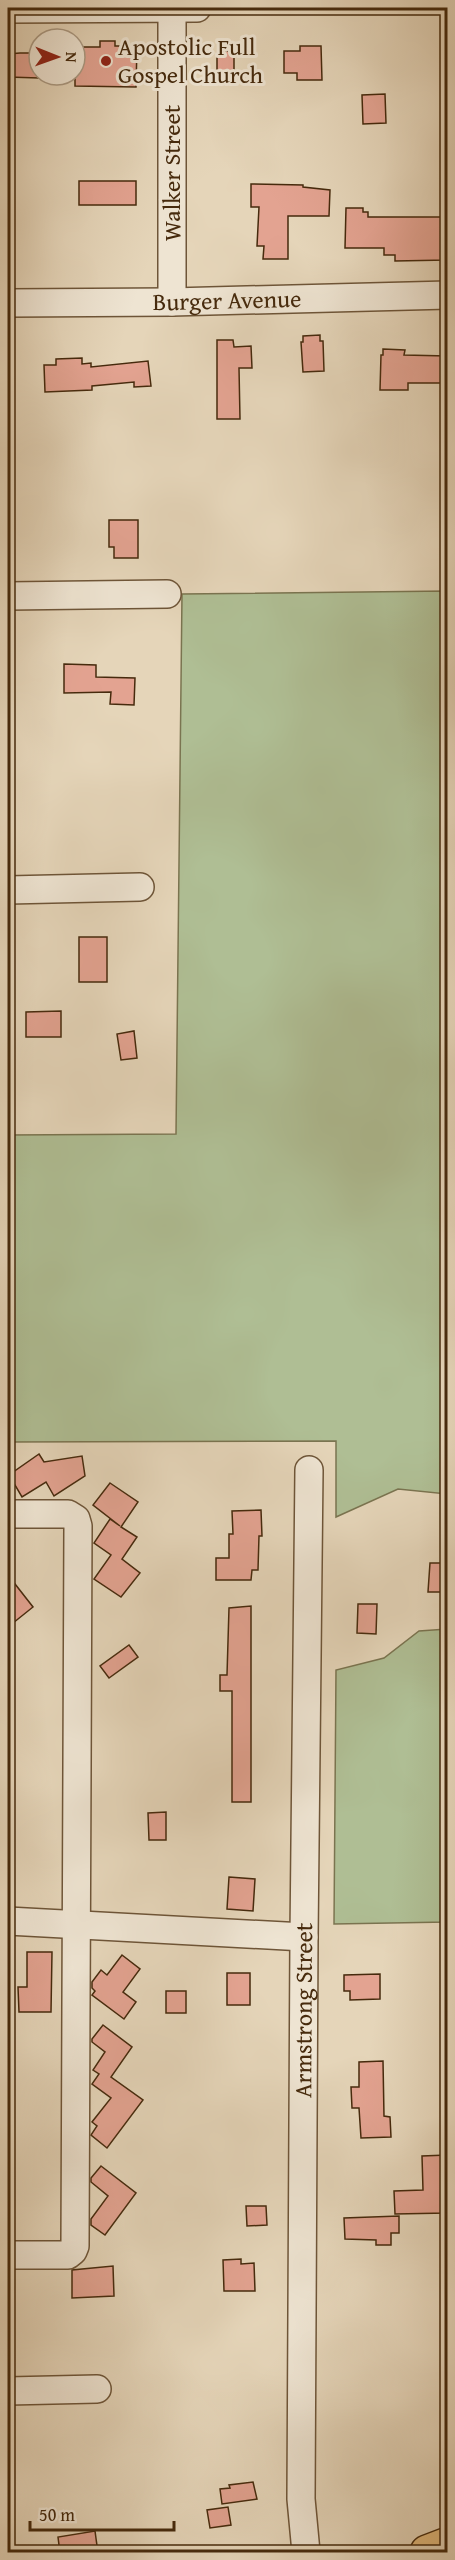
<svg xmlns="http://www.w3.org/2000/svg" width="455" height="2560" viewBox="0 0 455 2560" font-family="'Gentium Book Plus',serif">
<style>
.green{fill:#afbe94;stroke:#7a7450;stroke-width:1.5}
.building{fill:#e3a391;stroke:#462a0d;stroke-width:1.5}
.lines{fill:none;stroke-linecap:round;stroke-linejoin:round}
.minor-casing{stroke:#6e5538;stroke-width:30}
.major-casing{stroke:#462a0d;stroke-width:36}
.minor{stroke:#eee4d2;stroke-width:27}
.major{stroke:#e2ba7c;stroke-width:33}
.poi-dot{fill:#8f2418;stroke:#eee4d2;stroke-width:2}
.labels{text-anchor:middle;stroke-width:6;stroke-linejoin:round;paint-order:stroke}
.poi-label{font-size:24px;fill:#462a0d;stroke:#eee4d2;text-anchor:start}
.street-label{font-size:24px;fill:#462a0d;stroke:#eee4d2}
</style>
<rect width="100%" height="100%" fill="#e5d5b9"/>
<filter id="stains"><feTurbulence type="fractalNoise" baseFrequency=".00333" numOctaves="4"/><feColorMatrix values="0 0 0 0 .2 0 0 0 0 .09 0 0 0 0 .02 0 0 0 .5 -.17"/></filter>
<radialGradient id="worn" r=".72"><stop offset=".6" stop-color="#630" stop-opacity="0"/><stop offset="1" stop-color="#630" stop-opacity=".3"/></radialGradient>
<g class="green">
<polygon points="447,591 447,1494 398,1489 336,1517 336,1441 8,1442 8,1135 176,1134 182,594"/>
<polygon points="447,1629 447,1922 334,1924 336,1670 384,1658 419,1631"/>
</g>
<g class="building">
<polygon points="100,41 115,41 115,46 137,46 136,87 75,86 75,47 100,47"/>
<polygon points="300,46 321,46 322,80 297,80 297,73 284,73 284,51 300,51"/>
<polygon points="219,51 234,51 234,78 217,78 217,53"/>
<polygon points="20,53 39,53 39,78 8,77 8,54"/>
<polygon points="385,94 386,123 363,124 362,95"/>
<rect x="79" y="181" width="57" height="24"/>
<polygon points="251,184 303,185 303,187 330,190 329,216 288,216 288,259 263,259 264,246 257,246 259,207 251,207"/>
<polygon points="346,208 363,208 363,212 368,212 368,217 447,217 447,260 395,261 395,255 384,255 384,248 345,248"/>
<polygon points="320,335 320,341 323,341 324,371 303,372 301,342 303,342 303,336"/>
<polygon points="217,340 233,340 234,347 251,346 252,368 239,368 240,419 217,419"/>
<polygon points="383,349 405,350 404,355 447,356 447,383 408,383 408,390 380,390 381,355 383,355"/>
<polygon points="82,358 82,364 91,363 91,367 148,361 151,386 134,387 134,382 92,386 92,390 45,392 44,365 56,365 56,359"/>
<polygon points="109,520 138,520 138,558 114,558 114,547 109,547"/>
<polygon points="64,664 96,665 96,677 135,678 134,705 110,704 111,692 64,693"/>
<rect x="79" y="937" width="28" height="45"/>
<polygon points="61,1011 61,1037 26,1037 26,1012"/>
<polygon points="134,1031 137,1058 121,1060 117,1034"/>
<polygon points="39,1454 44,1462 82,1456 85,1476 54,1496 46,1482 22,1497 9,1475"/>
<polygon points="110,1483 138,1502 121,1527 137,1537 122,1559 140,1573 121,1597 94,1579 111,1555 94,1543 110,1519 120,1526 93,1505"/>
<polygon points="261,1510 262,1536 259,1536 258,1570 252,1570 251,1580 216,1580 216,1558 229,1558 229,1534 233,1534 232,1511"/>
<polygon points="430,1563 447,1563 447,1592 428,1592"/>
<polygon points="8,1575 33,1607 8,1627"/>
<polygon points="358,1604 377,1604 376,1634 357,1633"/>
<polygon points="251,1606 251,1802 232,1802 232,1691 220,1691 220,1675 227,1675 229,1608"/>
<polygon points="129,1645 138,1657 109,1678 100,1666"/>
<polygon points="166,1812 166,1840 149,1840 148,1813"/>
<polygon points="229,1877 255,1879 253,1911 227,1909"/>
<polygon points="27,1952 52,1952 51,2012 19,2012 18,1987 27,1987"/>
<polygon points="122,1955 140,1969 123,1992 136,2002 124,2019 92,1995 95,1991 92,1988 92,1982 101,1970 107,1975"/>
<rect x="227" y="1973" width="23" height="32"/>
<polygon points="380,1974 380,1999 350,2000 350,1991 344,1991 344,1975"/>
<rect x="166" y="1991" width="20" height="22"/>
<polygon points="103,2025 132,2047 111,2077 143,2100 107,2148 91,2135 97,2126 92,2122 111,2098 92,2084 99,2074 93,2070 105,2052 92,2042 92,2039"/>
<polygon points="383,2061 384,2116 390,2117 391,2137 361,2138 359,2108 352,2108 351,2087 359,2087 359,2062"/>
<polygon points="447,2155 447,2213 395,2214 394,2191 423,2190 422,2156"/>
<polygon points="101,2166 136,2193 105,2235 91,2225 91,2219 108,2196 91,2182 91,2178"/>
<polygon points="246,2206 266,2206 267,2225 247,2226"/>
<polygon points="399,2216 399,2233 391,2233 391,2245 376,2245 376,2240 345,2239 344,2218"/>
<polygon points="241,2259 241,2264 254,2263 255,2291 224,2291 223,2260"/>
<polygon points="113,2266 114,2296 72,2298 72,2270"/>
<polygon points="253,2482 257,2499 222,2504 220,2489 230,2488 229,2485"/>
<polygon points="228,2507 231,2525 210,2528 207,2510"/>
<polygon points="95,2531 98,2553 60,2553 58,2537"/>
</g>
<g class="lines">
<g class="minor-casing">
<g id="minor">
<polyline points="172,8 172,302"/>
<polyline points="8,9 197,8"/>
<path id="s1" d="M8,303L172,302L448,295"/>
<polyline points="8,596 167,594"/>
<polyline points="8,890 140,887"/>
<polyline points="8,1514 68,1514 76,1519 78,1526 75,2246 73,2251 68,2255 8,2255"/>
<polyline points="8,1921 304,1937"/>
<polyline points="8,2391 97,2389"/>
<path id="s2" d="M306,2552L301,2499L304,1937L309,1470"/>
</g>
</g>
<g class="major-casing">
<polyline id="major" points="427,2552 448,2544"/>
</g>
<use href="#minor" class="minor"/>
<use href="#major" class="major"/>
</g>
<circle class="poi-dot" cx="106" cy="61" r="6"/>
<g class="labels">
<g class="poi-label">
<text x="118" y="55">Apostolic Full<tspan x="118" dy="28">Gospel Church</tspan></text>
</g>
<g class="street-label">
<text transform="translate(172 173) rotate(-90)" y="8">Walker Street</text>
<text dy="8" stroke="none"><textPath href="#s1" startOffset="219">Burger Avenue</textPath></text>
<text dy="8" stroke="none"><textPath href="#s2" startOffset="542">Armstrong Street</textPath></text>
</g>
</g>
<rect width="455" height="2560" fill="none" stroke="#e5d5b9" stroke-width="30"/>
<rect x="9" y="9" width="437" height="2542" fill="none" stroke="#462a0d" stroke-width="3"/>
<rect x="15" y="15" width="425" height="2530" fill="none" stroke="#462a0d" stroke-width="1.5"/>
<g transform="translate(57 57) rotate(91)"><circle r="28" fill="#eee4d2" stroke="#ab9a83" stroke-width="1.5"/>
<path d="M0-4.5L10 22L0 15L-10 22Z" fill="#8f2418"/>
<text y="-9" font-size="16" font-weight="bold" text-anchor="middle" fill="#462a0d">N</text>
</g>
<path d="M30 2521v9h144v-9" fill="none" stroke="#462a0d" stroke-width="3"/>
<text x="39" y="2521" font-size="18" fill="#462a0d" stroke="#eee4d2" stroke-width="4.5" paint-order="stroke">50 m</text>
<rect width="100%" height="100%" filter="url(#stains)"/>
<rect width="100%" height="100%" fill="url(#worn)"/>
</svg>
